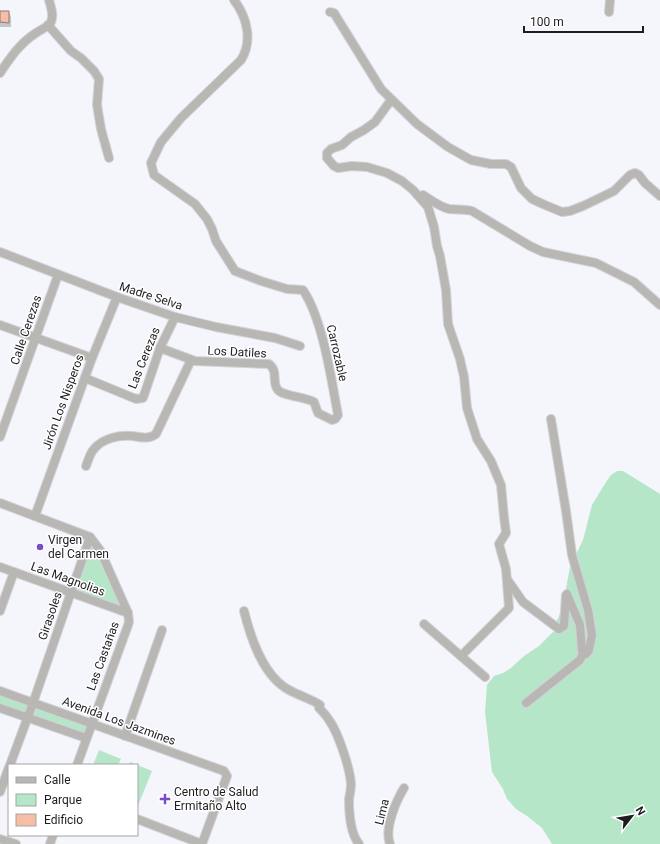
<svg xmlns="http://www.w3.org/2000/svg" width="660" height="844" viewBox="0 0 660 844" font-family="Roboto,sans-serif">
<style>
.green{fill:#b5e6c7}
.shadow{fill:#0003}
.building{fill:#f7bda7;stroke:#867f7c}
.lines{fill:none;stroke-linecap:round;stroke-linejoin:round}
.minor-casing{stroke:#d2d2d9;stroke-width:10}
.minor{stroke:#b8b7b4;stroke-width:8}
.poi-dot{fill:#764ec7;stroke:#fff;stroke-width:1.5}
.labels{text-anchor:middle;stroke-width:3;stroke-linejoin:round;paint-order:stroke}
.street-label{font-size:12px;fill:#1d1d20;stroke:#fff}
.poi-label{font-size:12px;fill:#1d1d20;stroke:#fff;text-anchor:start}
</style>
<rect width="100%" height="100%" fill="#f5f5fc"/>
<g class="green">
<polygon points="617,471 623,471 660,494 660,844 552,844 542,828 527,816 516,809 507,799 503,789 492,772 485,712 487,685 494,676 503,673 511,668 524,656 539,646 556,629 556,622 562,610 570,567 583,540 592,505 606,482 611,475"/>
<polygon points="91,543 94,546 123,608 74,591"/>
<polygon points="0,691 91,724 86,738 0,708"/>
<polygon points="99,750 121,759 118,765 93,765"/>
<polygon points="130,762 152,771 137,808 137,765 128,765"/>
</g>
<polygon class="shadow" points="0,12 9,12 11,17 11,27 0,27"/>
<polygon class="building" points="0,11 9,11 9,23 0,22"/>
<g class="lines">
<g class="minor-casing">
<g id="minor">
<polyline points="330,12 334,13 381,89 417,124 448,147 471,160 491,164 506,164 511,167 521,188 532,199 545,205 562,212 570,211 583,206 614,191 630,175 635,173 639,175 645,183 660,196"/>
<polyline points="609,12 610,0"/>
<polyline points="48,25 71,51 81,58 94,71 99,79 97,105 101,129 109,158"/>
<path d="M0,73C10,58 20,43 36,33C40,30 48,27 51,22C54,15 51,7 49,0"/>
<polyline points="391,100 375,122 364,130 351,137 342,145 331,149 327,153 327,158 334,166 338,168 352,166 367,167 387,173 402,181 413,190 428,207 434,227 437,246 440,256 446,290 448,324 460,359 464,377 467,408 477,439 491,461 501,485 504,517 506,533 499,544 506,569 509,608 461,656"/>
<path d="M423,195C431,200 440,207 449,209C457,210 464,209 472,211L530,246L543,252L596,263L634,282L660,305"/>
<polyline points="0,252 117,297 175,317 216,327 275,338 300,346"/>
<polyline points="0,325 92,358"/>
<path d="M160,348L195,361L269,364C279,372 271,382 278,390C283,396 305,397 314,402L318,413L332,420L335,419L338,415C331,378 323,320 303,290L287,289L261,281L235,271L216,241L212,229L207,219L195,204L154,175L151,163L161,142L181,118L241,60C253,41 247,17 234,0"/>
<polyline points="85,378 136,399 143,398 160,348 175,317"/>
<polyline points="0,437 58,275"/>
<path d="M86,466C88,461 90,453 94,449C103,438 119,435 132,436C141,437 148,440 156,434L191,360"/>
<polyline points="0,503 90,537 100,550 128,613 129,622 127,628 77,765"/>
<polyline points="35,516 92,358 117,297"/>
<polyline points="0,567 128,613"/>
<polyline points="507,579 523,602 559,629 564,626 566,595 567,594 580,625 582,651 583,654 586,654 589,650 592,635 588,610 572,555 566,511 551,419"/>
<polyline points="0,611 14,572"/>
<path d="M244,611C251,639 263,676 289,690C300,696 311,699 320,705L319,708C323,712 326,715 329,720C338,732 350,768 351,784C351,789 350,794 349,799C349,813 350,833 359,844"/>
<polyline points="424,624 485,677"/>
<polyline points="0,691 224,771 227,776 202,844"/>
<polyline points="526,703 580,660 583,654"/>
<polyline points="0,708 86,738"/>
<polyline points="125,736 162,630"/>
<polyline points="10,765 33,703 90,537"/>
<polyline points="0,792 9,767"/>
<polyline points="137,819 202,844"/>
<polyline points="0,839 16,844"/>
<polyline points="50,844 53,835"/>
<path d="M390,844C384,829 396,801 404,788"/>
</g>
</g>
<use href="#minor" class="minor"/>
</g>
<g class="poi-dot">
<circle cx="40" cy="547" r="4"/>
<path d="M163 793h4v4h4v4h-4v4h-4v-4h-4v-4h4z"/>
</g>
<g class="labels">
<g class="street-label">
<text transform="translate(151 296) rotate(18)" y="4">Madre Selva</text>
<text transform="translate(26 330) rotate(-71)" y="4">Calle Cerezas</text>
<text transform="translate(237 352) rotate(3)" y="4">Los Datiles</text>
<text transform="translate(337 353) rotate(77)" y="4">Carrozable</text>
<text transform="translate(144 358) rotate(-68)" y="4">Las Cerezas</text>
<text transform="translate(63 402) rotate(-70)" y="4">Jirón Los Nisperos</text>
<text transform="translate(68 579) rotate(20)" y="4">Las Magnolias</text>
<text transform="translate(50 616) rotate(-71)" y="4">Girasoles</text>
<text transform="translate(103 656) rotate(-70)" y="4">Las Castañas</text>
<text transform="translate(119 721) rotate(20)" y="4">Avenida Los Jazmines</text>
<text transform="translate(382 812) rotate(-76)" y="4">Lima</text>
</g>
<g class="poi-label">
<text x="48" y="544">Virgen<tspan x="48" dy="14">del Carmen</tspan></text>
<text x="174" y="796">Centro de Salud<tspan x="174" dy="14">Ermitaño Alto</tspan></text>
</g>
</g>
<rect x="8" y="764" width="130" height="72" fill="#ffffff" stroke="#a5a5a6"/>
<rect x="16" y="777" width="20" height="6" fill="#b8b7b4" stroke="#a5a5a6"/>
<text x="44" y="784" font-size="12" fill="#1d1d20">Calle</text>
<rect x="16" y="794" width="20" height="12" fill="#b5e6c7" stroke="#a5a5a6"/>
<text x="44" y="804" font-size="12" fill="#1d1d20">Parque</text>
<rect x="16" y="814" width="20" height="12" fill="#f7bda7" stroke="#a5a5a6"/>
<text x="44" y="824" font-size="12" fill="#1d1d20">Edificio</text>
<g transform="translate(632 816) rotate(59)" stroke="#ffffff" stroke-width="3" paint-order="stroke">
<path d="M0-3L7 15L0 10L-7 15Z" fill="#1d1d20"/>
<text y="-6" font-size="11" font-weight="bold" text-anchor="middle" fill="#1d1d20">N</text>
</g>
<path d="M524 26v6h119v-6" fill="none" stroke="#1d1d20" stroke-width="2"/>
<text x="530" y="26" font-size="12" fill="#1d1d20" stroke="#ffffff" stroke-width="3" paint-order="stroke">100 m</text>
</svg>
